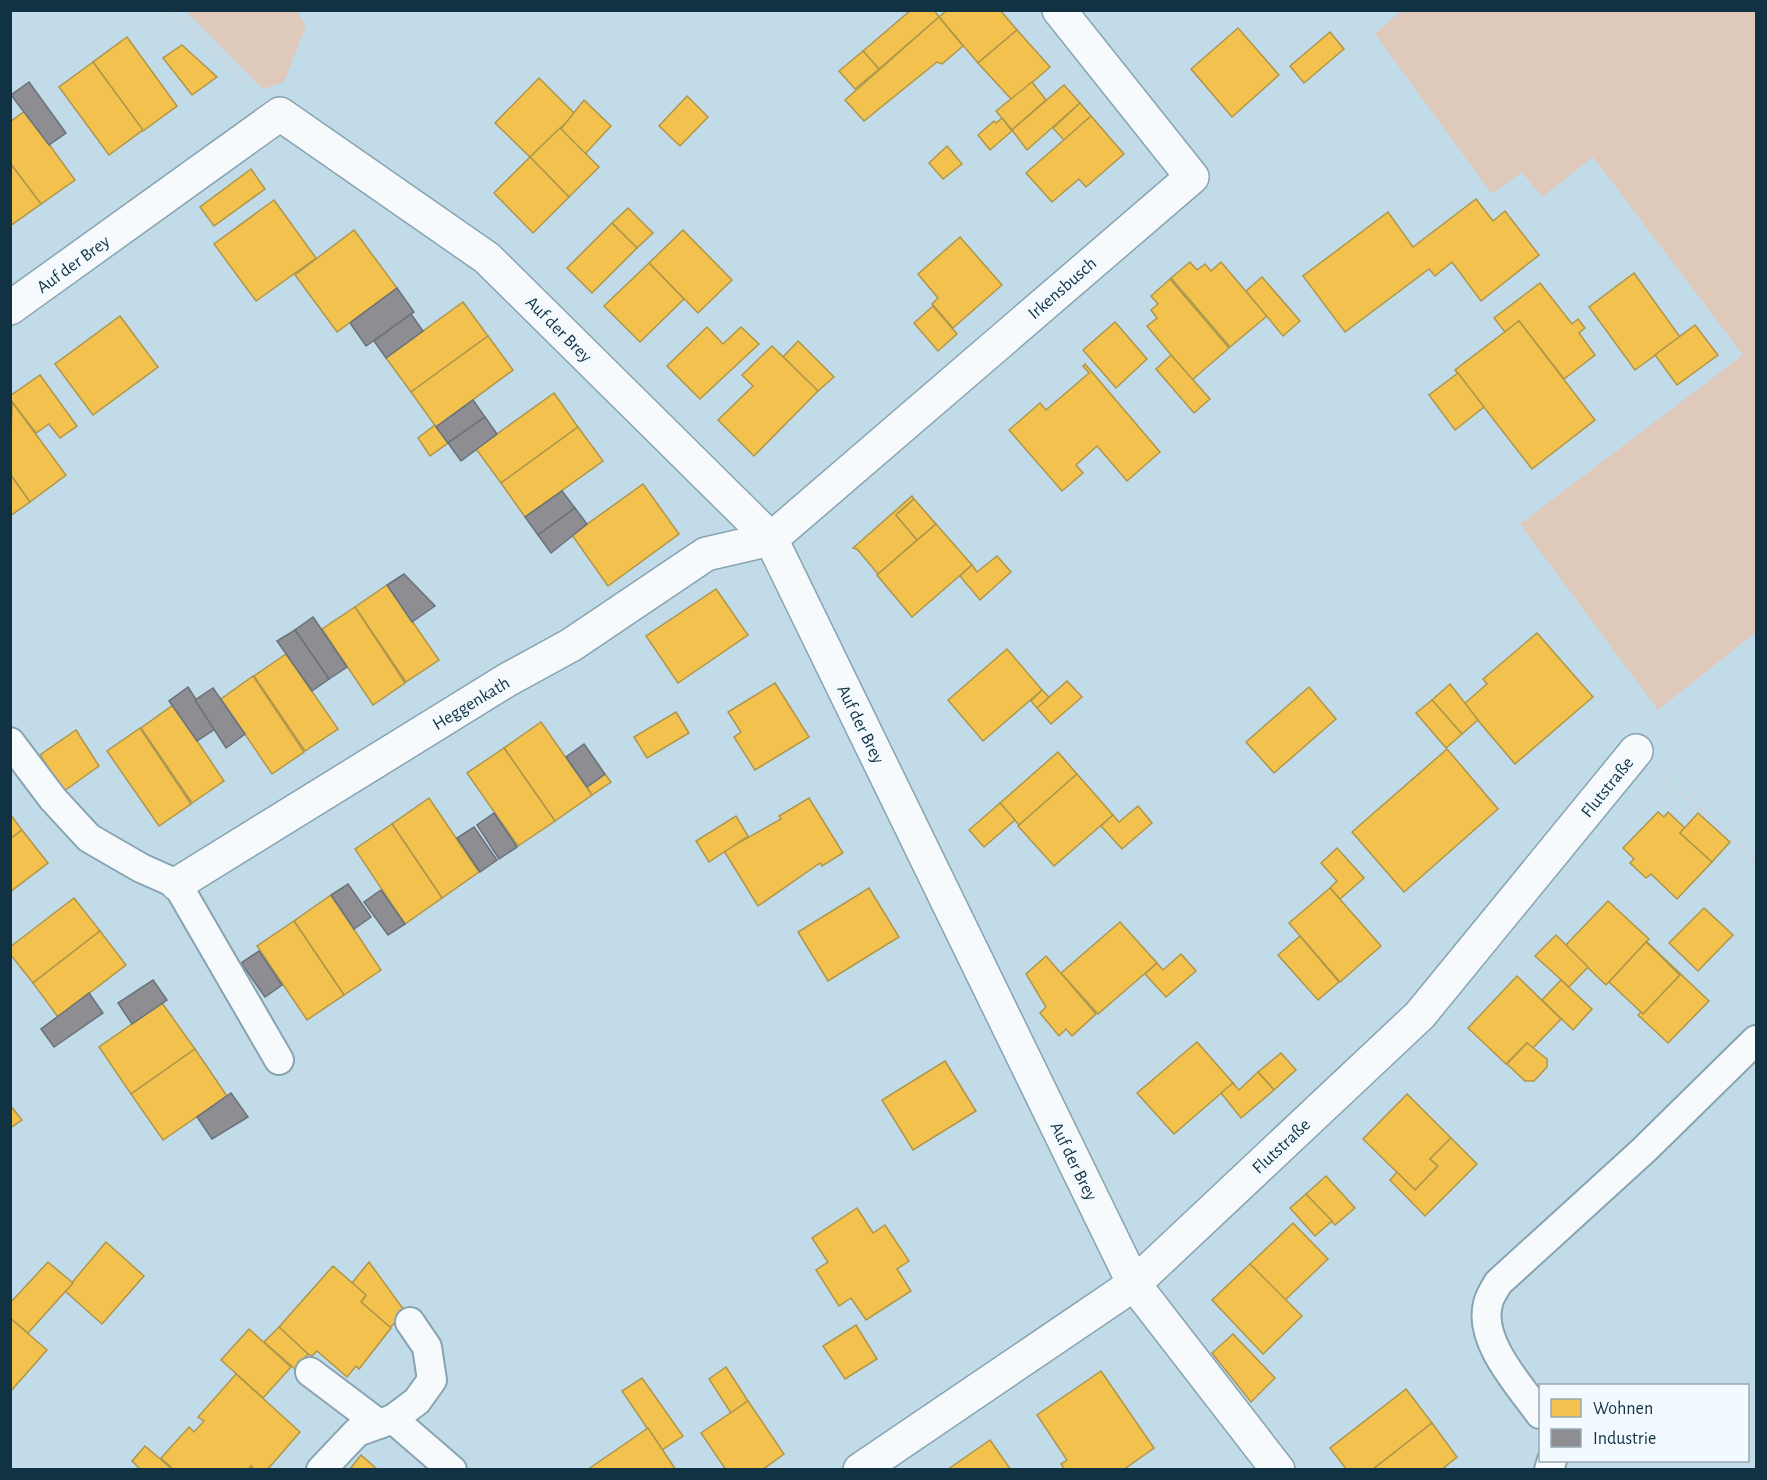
<svg xmlns="http://www.w3.org/2000/svg" width="1767" height="1480" viewBox="0 0 1767 1480" font-family="'Alegreya Sans',sans-serif">
<style>
.green{fill:#dfc9bb}
.homes{fill:#f2c14e;stroke:#ae964a;stroke-width:1.5}
.industry{fill:#8d8d92;stroke:#68727a;stroke-width:1.5}
.lines{fill:none;stroke-linecap:round;stroke-linejoin:round}
.lane-casing{stroke:#88a3b1;stroke-width:32}
.street-casing{stroke:#88a3b1;stroke-width:36}
.path{stroke:#cdd5da;stroke-width:4;stroke-dasharray:4.5 4.5;stroke-linecap:butt}
.lane{stroke:#f6fafc;stroke-width:28}
.street{stroke:#f6fafc;stroke-width:33}
.labels{text-anchor:middle;stroke-width:6;stroke-linejoin:round;paint-order:stroke}
.street-label{font-size:18px;fill:#113242;stroke:#f3faff}
</style>
<rect width="100%" height="100%" fill="#c2dbe9"/>
<g class="green">
<polygon points="1402,10 1756,11 1756,632 1658,710 1520,524 1743,355 1593,157 1542,197 1522,172 1492,194 1375,34"/>
<polygon points="186,11 296,11 306,26 284,82 263,89"/>
</g>
<g class="homes">
<polygon points="911,10 934,10 939,17 879,69 863,51"/>
<polygon points="947,10 1000,10 1017,30 978,63 939,17"/>
<polygon points="939,17 963,46 942,64 937,62 864,121 845,100"/>
<polygon points="1238,28 1279,75 1232,117 1191,69"/>
<polygon points="1017,30 1050,67 1012,100 978,63"/>
<polygon points="1330,32 1344,49 1304,83 1290,66"/>
<polygon points="127,37 177,106 143,131 93,62"/>
<polygon points="182,45 217,77 192,95 163,58"/>
<polygon points="863,51 879,69 855,89 839,71"/>
<polygon points="93,62 143,130 109,155 59,87"/>
<polygon points="539,78 575,114 530,157 495,123"/>
<polygon points="1032,82 1046,100 1012,130 996,111"/>
<polygon points="1064,85 1080,103 1027,150 1012,130"/>
<polygon points="687,96 708,117 680,146 659,126"/>
<polygon points="584,100 611,126 585,154 561,129"/>
<polygon points="1080,103 1091,116 1064,140 1053,128"/>
<polygon points="25,111 75,180 41,204 10,163 10,122"/>
<polygon points="1091,116 1124,154 1086,187 1079,179 1052,202 1026,173"/>
<polygon points="1002,118 1012,131 990,150 978,135 994,121 996,123"/>
<polygon points="560,128 599,167 569,197 530,157"/>
<polygon points="947,146 962,164 943,179 929,163"/>
<polygon points="530,157 569,197 533,233 494,193"/>
<polygon points="10,163 41,204 10,226"/>
<polygon points="251,169 265,189 214,226 200,207"/>
<polygon points="1476,199 1493,221 1505,211 1539,255 1481,301 1452,262 1435,276 1429,269 1345,332 1303,276 1388,212 1413,247"/>
<polygon points="274,200 316,258 256,301 214,244"/>
<polygon points="628,208 653,233 637,248 612,223"/>
<polygon points="612,223 637,248 592,293 567,268"/>
<polygon points="354,230 397,288 337,332 295,275"/>
<polygon points="683,230 732,280 698,313 649,263"/>
<polygon points="960,237 1002,285 953,328 932,304 938,298 918,274"/>
<polygon points="1190,262 1197,270 1205,264 1211,271 1221,262 1267,316 1230,347 1171,278"/>
<polygon points="649,263 684,299 640,342 604,306"/>
<polygon points="1634,273 1680,337 1635,370 1589,307"/>
<polygon points="1262,277 1300,321 1283,336 1246,291"/>
<polygon points="1170,279 1229,348 1192,380 1147,326 1157,318 1151,310 1158,304 1151,296"/>
<polygon points="1540,283 1572,324 1578,319 1585,328 1579,333 1595,355 1564,379 1519,321 1505,332 1494,318"/>
<polygon points="463,302 488,336 411,392 386,358"/>
<polygon points="933,306 957,334 938,351 914,323"/>
<polygon points="120,316 158,367 93,415 55,364"/>
<polygon points="1519,321 1595,420 1532,469 1455,370"/>
<polygon points="1115,322 1147,359 1116,388 1083,350"/>
<polygon points="1695,325 1718,355 1677,385 1655,355"/>
<polygon points="707,327 723,344 741,327 759,344 700,399 667,366"/>
<polygon points="488,336 513,370 436,427 411,392"/>
<polygon points="798,341 834,377 818,391 783,357"/>
<polygon points="772,346 818,391 754,456 718,420 753,386 742,375"/>
<polygon points="1171,355 1210,399 1194,413 1156,369"/>
<polygon points="1085,364 1160,452 1127,481 1097,446 1076,465 1083,473 1062,491 1009,430 1040,403 1046,410 1089,373 1083,366"/>
<polygon points="1458,373 1484,407 1455,430 1429,395"/>
<polygon points="40,375 77,426 60,438 49,424 36,433 10,399 10,396"/>
<polygon points="554,393 578,427 501,483 476,449"/>
<polygon points="12,402 66,475 30,502 10,474"/>
<polygon points="435,425 448,443 430,456 418,438"/>
<polygon points="578,427 603,461 525,517 501,483"/>
<polygon points="10,474 30,502 10,516"/>
<polygon points="643,484 679,534 608,586 572,535"/>
<polygon points="912,496 914,499 896,515 917,540 878,574 857,549 853,548"/>
<polygon points="914,499 936,524 917,540 896,515"/>
<polygon points="936,524 972,565 912,617 877,575"/>
<polygon points="997,556 1011,572 980,600 960,576 972,565 977,572"/>
<polygon points="387,585 439,660 406,682 355,607"/>
<polygon points="716,589 748,635 678,683 646,636"/>
<polygon points="355,607 405,683 373,705 322,629"/>
<polygon points="1537,633 1593,697 1515,764 1464,704 1487,684 1483,679"/>
<polygon points="1007,649 1042,690 983,741 948,700"/>
<polygon points="286,654 338,729 305,751 254,676"/>
<polygon points="253,676 304,752 272,774 221,699"/>
<polygon points="1067,681 1082,697 1051,724 1037,708"/>
<polygon points="775,683 809,737 755,770 734,737 741,732 728,712"/>
<polygon points="1450,684 1478,720 1462,734 1432,700"/>
<polygon points="1309,687 1336,719 1274,773 1246,742"/>
<polygon points="1042,690 1049,697 1037,708 1031,701"/>
<polygon points="1432,700 1462,734 1446,748 1416,713"/>
<polygon points="173,705 224,781 192,803 141,728"/>
<polygon points="676,712 689,733 647,758 634,737"/>
<polygon points="541,722 592,795 555,821 504,748"/>
<polygon points="140,728 191,804 159,826 107,751"/>
<polygon points="76,730 99,766 64,791 40,755"/>
<polygon points="504,748 555,821 518,846 467,773"/>
<polygon points="1447,749 1498,809 1404,892 1352,832"/>
<polygon points="1058,752 1077,774 1019,825 1000,803"/>
<polygon points="605,774 611,782 592,795 587,787"/>
<polygon points="1077,774 1113,815 1054,866 1018,826"/>
<polygon points="429,798 479,872 442,898 392,824"/>
<polygon points="809,798 843,853 822,866 820,863 758,906 724,851 781,819 779,816"/>
<polygon points="1000,803 1015,820 984,847 969,830"/>
<polygon points="1138,806 1152,823 1122,849 1101,826 1113,815 1119,822"/>
<polygon points="1658,812 1664,817 1668,812 1685,828 1680,833 1712,862 1677,899 1651,874 1646,878 1630,863 1634,859 1623,848"/>
<polygon points="1698,813 1730,842 1712,862 1680,833"/>
<polygon points="10,814 22,830 10,839"/>
<polygon points="736,816 748,836 709,862 696,841"/>
<polygon points="392,824 442,898 405,924 355,849"/>
<polygon points="22,830 48,863 10,892 10,839"/>
<polygon points="1337,848 1364,878 1340,899 1330,888 1337,881 1321,863"/>
<polygon points="869,888 899,937 828,981 798,932"/>
<polygon points="1330,888 1381,946 1340,982 1289,923"/>
<polygon points="331,895 381,970 344,995 294,921"/>
<polygon points="74,898 100,931 33,983 10,954 10,947"/>
<polygon points="1608,901 1649,939 1606,985 1565,946"/>
<polygon points="1704,908 1733,935 1698,971 1669,943"/>
<polygon points="294,921 344,995 307,1020 257,946"/>
<polygon points="1120,922 1157,963 1098,1014 1061,973"/>
<polygon points="100,931 126,965 58,1017 33,983"/>
<polygon points="1556,935 1588,967 1569,987 1535,956"/>
<polygon points="1300,936 1339,982 1318,1000 1278,955"/>
<polygon points="1646,942 1680,975 1643,1014 1609,982"/>
<polygon points="1647,942 1709,1001 1668,1043 1638,1015 1641,1012 1643,1014 1680,975"/>
<polygon points="1181,954 1196,971 1166,997 1145,974 1157,963 1163,970"/>
<polygon points="1046,956 1096,1014 1072,1036 1066,1029 1059,1036 1040,1013 1046,1007 1026,974"/>
<polygon points="1517,976 1561,1019 1533,1048 1527,1043 1506,1064 1468,1028"/>
<polygon points="1561,980 1592,1009 1573,1030 1542,1000"/>
<polygon points="162,1003 195,1049 131,1094 99,1047"/>
<polygon points="1197,1042 1233,1083 1174,1134 1137,1093"/>
<polygon points="1527,1043 1547,1059 1547,1067 1534,1081 1525,1081 1507,1064"/>
<polygon points="195,1049 227,1096 163,1140 131,1094"/>
<polygon points="1281,1053 1296,1070 1274,1090 1258,1072"/>
<polygon points="945,1061 976,1111 913,1150 882,1100"/>
<polygon points="1258,1072 1274,1090 1241,1118 1221,1093 1233,1083 1239,1090"/>
<polygon points="1407,1094 1451,1138 1430,1159 1438,1166 1415,1190 1363,1139"/>
<polygon points="10,1105 22,1120 10,1128"/>
<polygon points="1451,1138 1477,1164 1425,1216 1390,1180 1397,1172 1415,1190 1438,1166 1430,1159"/>
<polygon points="1326,1176 1355,1208 1335,1225 1306,1194"/>
<polygon points="1306,1194 1332,1221 1315,1236 1290,1208"/>
<polygon points="857,1208 873,1233 885,1225 909,1261 897,1269 911,1291 866,1320 851,1298 839,1306 816,1270 828,1262 812,1238"/>
<polygon points="1293,1223 1328,1259 1284,1301 1250,1264"/>
<polygon points="106,1242 144,1276 102,1324 65,1291"/>
<polygon points="48,1262 73,1283 28,1333 10,1318 10,1303"/>
<polygon points="369,1262 407,1314 390,1327 361,1302 366,1295 352,1283"/>
<polygon points="1250,1264 1302,1316 1263,1354 1212,1300"/>
<polygon points="333,1266 366,1295 361,1302 391,1328 359,1369 356,1366 347,1377 317,1351 312,1356 308,1354 279,1327"/>
<polygon points="10,1318 47,1350 10,1392"/>
<polygon points="856,1325 877,1359 845,1379 823,1346"/>
<polygon points="279,1327 308,1354 295,1369 264,1342"/>
<polygon points="249,1329 291,1367 263,1398 221,1360"/>
<polygon points="1233,1334 1275,1378 1251,1402 1212,1353"/>
<polygon points="726,1367 748,1401 731,1413 709,1379"/>
<polygon points="1101,1371 1154,1448 1123,1470 1065,1470 1061,1464 1067,1460 1037,1415"/>
<polygon points="236,1374 300,1432 267,1470 255,1470 251,1466 248,1470 174,1470 161,1458 189,1427 194,1432 204,1421 198,1417"/>
<polygon points="642,1378 683,1436 662,1450 622,1391"/>
<polygon points="1406,1389 1432,1423 1372,1470 1347,1470 1330,1448"/>
<polygon points="748,1401 784,1454 762,1470 726,1470 701,1433"/>
<polygon points="1432,1423 1457,1457 1441,1470 1372,1470"/>
<polygon points="648,1428 676,1470 587,1470"/>
<polygon points="990,1440 1011,1470 947,1470"/>
<polygon points="145,1446 173,1470 141,1470 132,1461"/>
<polygon points="361,1455 377,1469 377,1470 349,1470"/>
</g>
<g class="industry">
<polygon points="29,82 66,133 49,145 11,95"/>
<polygon points="397,288 414,312 366,346 350,323"/>
<polygon points="411,314 423,331 386,358 374,341"/>
<polygon points="473,400 485,417 448,443 436,427"/>
<polygon points="485,417 497,434 461,461 448,443"/>
<polygon points="562,491 575,508 538,535 525,517"/>
<polygon points="575,508 587,524 551,553 538,535"/>
<polygon points="404,574 435,606 412,622 387,585"/>
<polygon points="313,617 347,667 329,679 295,630"/>
<polygon points="295,630 329,679 312,691 277,641"/>
<polygon points="188,687 215,729 197,741 169,701"/>
<polygon points="213,688 245,734 226,748 195,700"/>
<polygon points="584,744 605,774 587,787 566,757"/>
<polygon points="494,813 517,847 499,859 477,825"/>
<polygon points="474,827 497,860 480,872 457,838"/>
<polygon points="348,884 371,917 354,929 331,895"/>
<polygon points="381,890 405,924 388,935 364,902"/>
<polygon points="259,951 282,985 265,997 241,963"/>
<polygon points="153,980 167,1000 132,1024 118,1003"/>
<polygon points="89,993 103,1013 54,1047 41,1029"/>
<polygon points="231,1093 248,1117 212,1139 197,1117"/>
</g>
<g class="lines">
<g class="lane-casing">
<g id="lane">
<polyline points="10,742 53,799 89,838 141,868 177,884 279,1060"/>
<polyline points="310,1372 379,1424"/>
<path d="M1540,1414C1520,1386 1478,1341 1488,1304C1489,1297 1495,1289 1498,1283L1644,1150L1756,1040"/>
<polyline points="393,1419 417,1401 432,1380 427,1347 410,1322"/>
<polyline points="321,1470 357,1432 393,1419 452,1470"/>
<polyline points="1549,1470 1552,1460"/>
</g>
</g>
<g class="street-casing">
<g id="street">
<polyline points="10,308 280,114 487,258 771,539 1134,1284 1278,1470"/>
<polyline points="177,884 507,680 571,645 706,554 771,539 1192,177 1059,10"/>
<polyline points="860,1470 1134,1284 1420,1015 1636,751"/>
</g>
</g>
<g class="path">
<polyline points="173,10 248,86"/>
<polyline points="1666,778 1756,861"/>
</g>
<use href="#lane" class="lane"/>
<use href="#street" class="street"/>
</g>
<g class="labels">
<g class="street-label">
<text transform="translate(73 264) rotate(-36)" y="6">Auf der Brey</text>
<text transform="translate(1062 288) rotate(-41)" y="6">Irkensbusch</text>
<text transform="translate(559 329) rotate(45)" y="6">Auf der Brey</text>
<text transform="translate(471 703) rotate(-31)" y="6">Heggenkath</text>
<text transform="translate(861 724) rotate(64)" y="6">Auf der Brey</text>
<text transform="translate(1607 787) rotate(-51)" y="6">Flutstraße</text>
<text transform="translate(1281 1146) rotate(-43)" y="6">Flutstraße</text>
<text transform="translate(1074 1161) rotate(64)" y="6">Auf der Brey</text>
</g>
</g>
<rect width="1767" height="1480" fill="none" stroke="#113242" stroke-width="24"/>
<rect x="1539" y="1384" width="210" height="78" fill="#f3faff" stroke="#99aab3" stroke-width="1.5"/>
<rect x="1551" y="1399" width="30" height="18" fill="#f2c14e" stroke="#99aab3" stroke-width="1.5"/>
<text x="1593" y="1414" font-size="18" fill="#113242">Wohnen</text>
<rect x="1551" y="1429" width="30" height="18" fill="#8d8d92" stroke="#99aab3" stroke-width="1.5"/>
<text x="1593" y="1444" font-size="18" fill="#113242">Industrie</text>
</svg>
